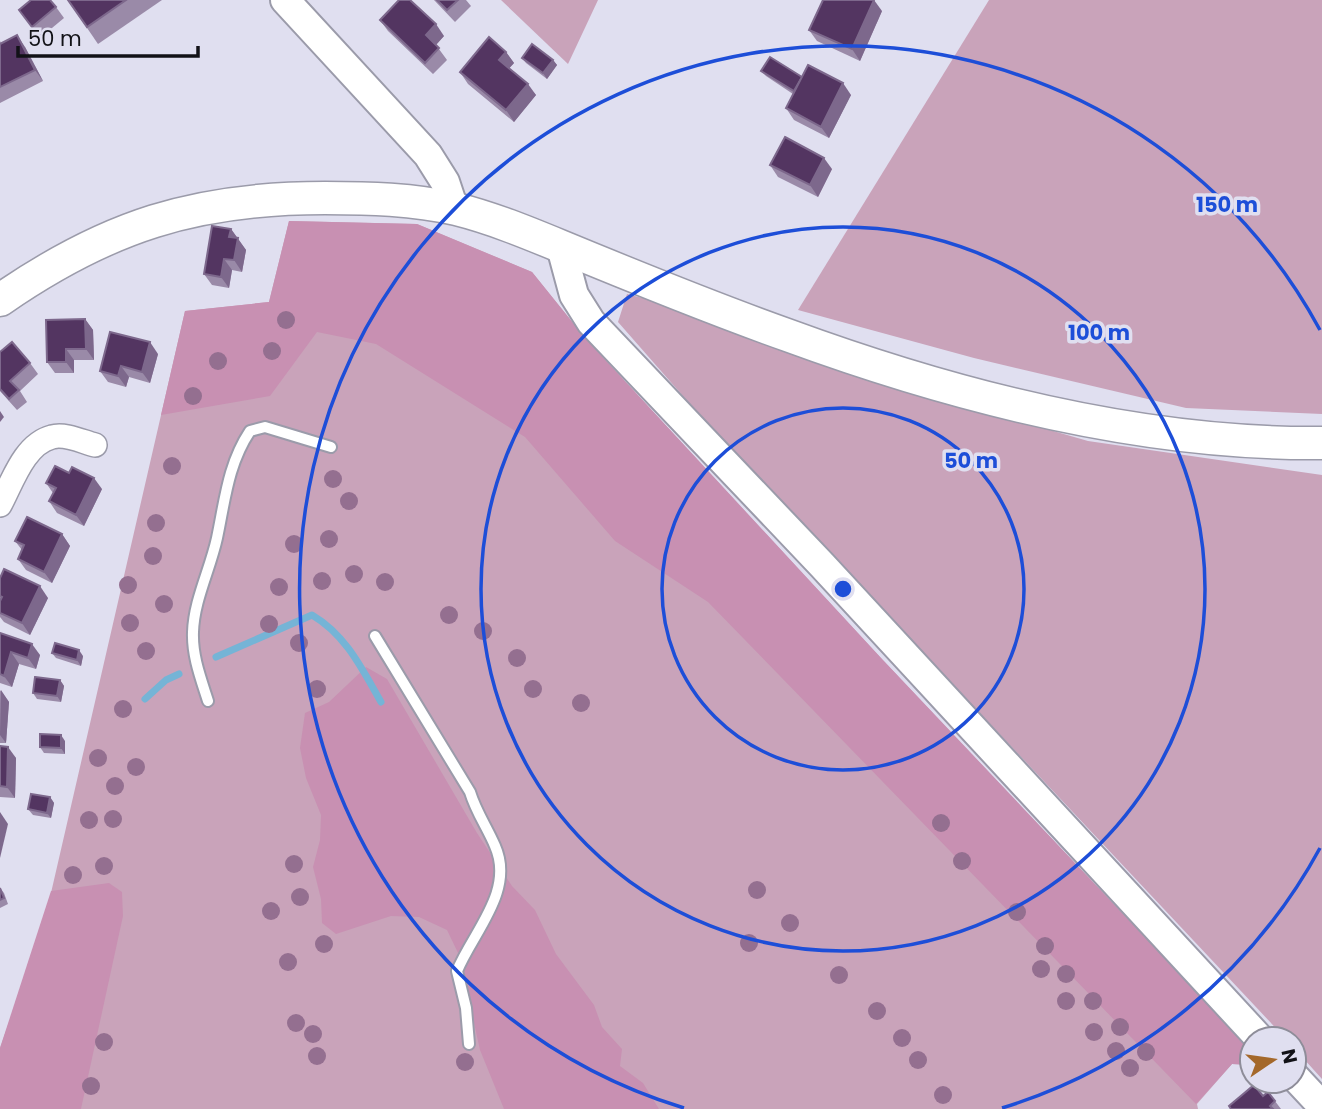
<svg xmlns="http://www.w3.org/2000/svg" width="1322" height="1109" viewBox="0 0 1322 1109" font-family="Poppins,sans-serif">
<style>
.green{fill:#c9a3ba}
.forest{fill:#c890b2}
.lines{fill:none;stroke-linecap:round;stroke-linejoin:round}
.stream{stroke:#75b4d6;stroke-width:7}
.service-casing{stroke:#9b9baa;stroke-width:14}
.minor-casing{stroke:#9b9baa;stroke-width:26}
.tertiary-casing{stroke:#9b9baa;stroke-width:32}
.secondary-casing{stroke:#9b9baa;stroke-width:35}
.service{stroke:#fff;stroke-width:10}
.minor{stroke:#fff;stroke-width:23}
.tertiary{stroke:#fff;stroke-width:28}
.secondary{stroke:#fff;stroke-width:32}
.tree{fill:#946f90}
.wall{fill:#9a8aa8}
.shaded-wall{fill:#7d688c}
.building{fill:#533561;stroke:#7d688c;stroke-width:2}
.ring{fill:none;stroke:#1d4ed8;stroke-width:3.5}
.centre{fill:#1d4ed8;stroke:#e0dff0;stroke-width:3.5}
.ring-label{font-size:21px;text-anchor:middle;font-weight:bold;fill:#1d4ed8;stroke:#e0dff0;stroke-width:7;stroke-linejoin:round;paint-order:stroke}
</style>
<rect width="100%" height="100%" fill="#e0dff0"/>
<g class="green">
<polygon points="501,0 598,0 568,64"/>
<polygon points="989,0 1322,0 1322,414 1186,408 974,358 798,310"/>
<polygon points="289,221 417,224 532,272 586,339 881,658 1249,1047 1252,1065 1232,1064 1197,1104 1198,1109 0,1109 0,1048 45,919 185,311 269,302"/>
<polygon points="627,294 654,301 831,367 1088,441 1322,475 1322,1079 1294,1048 1294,1039 1286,1039 697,412 618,322"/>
</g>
<g class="forest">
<polygon points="289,221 417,224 532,272 586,339 881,658 1249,1047 1252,1065 1232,1064 1196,1104 708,602 615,541 525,437 376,344 317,332 270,396 161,415 185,311 269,302"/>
<polygon points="366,667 387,679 477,833 512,886 535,910 556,954 594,1005 602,1027 622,1049 620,1066 643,1083 659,1109 504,1109 480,1050 459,955 447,930 419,917 391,916 336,934 322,923 321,899 313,867 320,840 321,815 306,778 300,748 305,713 329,702"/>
<polygon points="109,883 122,892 123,916 81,1109 0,1109 0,1048 51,891"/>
</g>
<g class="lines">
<g class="stream">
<path d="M216,657L312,615C346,635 362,669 381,702"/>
<polyline points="145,699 166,680 179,674"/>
</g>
<g class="service-casing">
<g id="service">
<path d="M375,636L470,792C476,812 487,827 495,846C515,891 473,932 457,971L466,1008L469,1044"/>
<path d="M208,701C201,679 192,656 193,632C194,600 210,570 217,538C225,500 228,464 250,431L265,427L331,447"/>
</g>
</g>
<g class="minor-casing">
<path id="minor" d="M0,505C12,483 24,444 52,437C65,433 83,442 95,445"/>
</g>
<g class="tertiary-casing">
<g id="tertiary">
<polyline points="285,0 428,155 445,182 454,209"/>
<polyline points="561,247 574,295 591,322 822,565 1260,1039"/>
<polyline points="1294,1076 1322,1106"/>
</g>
</g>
<g class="secondary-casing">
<path id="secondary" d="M0,300C107,226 195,198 325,198C368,198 413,199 456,209C492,218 526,232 560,246C635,277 711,308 787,335C956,397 1142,445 1322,443"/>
</g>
<use href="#service" class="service"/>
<use href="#minor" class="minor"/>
<use href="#tertiary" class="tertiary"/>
<use href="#secondary" class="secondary"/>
</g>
<g class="tree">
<circle cx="286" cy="320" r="9"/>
<circle cx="272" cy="351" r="9"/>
<circle cx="218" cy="361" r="9"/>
<circle cx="193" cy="396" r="9"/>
<circle cx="172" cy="466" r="9"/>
<circle cx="333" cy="479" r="9"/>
<circle cx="349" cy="501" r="9"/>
<circle cx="156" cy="523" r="9"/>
<circle cx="329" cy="539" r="9"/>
<circle cx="294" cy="544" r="9"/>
<circle cx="153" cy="556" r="9"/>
<circle cx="354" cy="574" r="9"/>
<circle cx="322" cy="581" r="9"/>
<circle cx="385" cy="582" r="9"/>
<circle cx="128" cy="585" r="9"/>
<circle cx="279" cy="587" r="9"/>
<circle cx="164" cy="604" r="9"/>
<circle cx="449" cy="615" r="9"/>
<circle cx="130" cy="623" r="9"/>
<circle cx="269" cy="624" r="9"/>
<circle cx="483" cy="631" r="9"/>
<circle cx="299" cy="643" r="9"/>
<circle cx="146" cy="651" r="9"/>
<circle cx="517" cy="658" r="9"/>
<circle cx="317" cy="689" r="9"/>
<circle cx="533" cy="689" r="9"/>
<circle cx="581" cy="703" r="9"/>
<circle cx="123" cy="709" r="9"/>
<circle cx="98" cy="758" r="9"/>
<circle cx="136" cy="767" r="9"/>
<circle cx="115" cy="786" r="9"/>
<circle cx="113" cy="819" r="9"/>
<circle cx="89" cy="820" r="9"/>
<circle cx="941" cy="823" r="9"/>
<circle cx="962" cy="861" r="9"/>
<circle cx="294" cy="864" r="9"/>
<circle cx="104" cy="866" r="9"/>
<circle cx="73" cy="875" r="9"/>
<circle cx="757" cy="890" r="9"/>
<circle cx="300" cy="897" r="9"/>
<circle cx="271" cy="911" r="9"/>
<circle cx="1017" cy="912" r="9"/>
<circle cx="790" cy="923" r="9"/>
<circle cx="749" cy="943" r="9"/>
<circle cx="324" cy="944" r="9"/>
<circle cx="1045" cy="946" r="9"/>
<circle cx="288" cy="962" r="9"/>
<circle cx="1041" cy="969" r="9"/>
<circle cx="1066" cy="974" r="9"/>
<circle cx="839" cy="975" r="9"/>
<circle cx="1066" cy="1001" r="9"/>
<circle cx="1093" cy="1001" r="9"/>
<circle cx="877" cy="1011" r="9"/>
<circle cx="296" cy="1023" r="9"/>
<circle cx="1120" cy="1027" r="9"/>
<circle cx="1094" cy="1032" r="9"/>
<circle cx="313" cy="1034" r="9"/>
<circle cx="902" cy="1038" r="9"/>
<circle cx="104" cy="1042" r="9"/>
<circle cx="1116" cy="1051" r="9"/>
<circle cx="1146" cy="1052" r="9"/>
<circle cx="317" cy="1056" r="9"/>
<circle cx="918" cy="1060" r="9"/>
<circle cx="465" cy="1062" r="9"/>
<circle cx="1130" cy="1068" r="9"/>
<circle cx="91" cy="1086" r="9"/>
<circle cx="943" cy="1095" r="9"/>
</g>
<g class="wall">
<polygon points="68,0 162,0 98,44"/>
<polygon points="434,0 466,0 471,6 455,22"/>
<polygon points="56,7 64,18 40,38 19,10"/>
<polygon points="882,11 860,61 817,41 809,30"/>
<polygon points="380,20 444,36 436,45 447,60 433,74 388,31"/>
<polygon points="0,41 1,43 25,47 43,81 0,103"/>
<polygon points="506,52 514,63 509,68 536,95 514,122 468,84 460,72"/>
<polygon points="522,58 553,60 557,65 547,79 526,63"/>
<polygon points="761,71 802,77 851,95 829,138 794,120 786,108 793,94 766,76"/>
<polygon points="770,165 832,169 818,197 778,177"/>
<polygon points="231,229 246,250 242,272 232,270 229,288 212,285 204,274"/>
<polygon points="85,319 93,330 94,360 74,360 74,373 55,373 47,362"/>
<polygon points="0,352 30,363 38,374 20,391 27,402 17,410 0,391"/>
<polygon points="158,354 150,383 129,377 126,387 108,382 100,371"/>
<polygon points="46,483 102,489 84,526 57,513 49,501 53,493"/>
<polygon points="62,534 70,546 52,583 26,570 18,559 22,550 15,541"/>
<polygon points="0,578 48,598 30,635 4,622 0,617"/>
<polygon points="0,633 40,655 36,669 19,664 12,687 0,683"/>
<polygon points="52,653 83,656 81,666 56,658"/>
<polygon points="60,680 64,686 61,702 37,699 33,693"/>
<polygon points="0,690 9,702 6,743 0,743"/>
<polygon points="65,741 65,754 44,753 40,747"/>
<polygon points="0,746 16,758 15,798 0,797"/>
<polygon points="50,797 54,803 51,818 33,815 28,809"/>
<polygon points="0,888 4,893 8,904 0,908"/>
<polygon points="1268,1092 1281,1109 1231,1109 1263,1096"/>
</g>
<g class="shaded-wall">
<polygon points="874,0 882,11 860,61 852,49"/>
<polygon points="436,24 444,36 434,47 426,35"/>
<polygon points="17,35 25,47 43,81 35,70"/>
<polygon points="506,52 514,63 507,71 499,60"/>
<polygon points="553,60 557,65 547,79 543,73"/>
<polygon points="843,83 851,95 829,138 821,127"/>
<polygon points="528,84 536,95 514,122 506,110"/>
<polygon points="824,158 832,169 818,197 810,185"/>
<polygon points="231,229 246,250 242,272 234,260 229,237"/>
<polygon points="224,259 232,270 229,288 221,277"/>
<polygon points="85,319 93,330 94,360 86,349"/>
<polygon points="150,342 158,354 150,383 142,372"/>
<polygon points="66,349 74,360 74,373 66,362"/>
<polygon points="121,366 129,377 126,387 118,376"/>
<polygon points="0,411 4,417 0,422"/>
<polygon points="94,478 102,489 84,526 76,515"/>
<polygon points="62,534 70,546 52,583 44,572"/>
<polygon points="40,586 48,598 30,635 22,623"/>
<polygon points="32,644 40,655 36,669 28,658"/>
<polygon points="79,650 83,656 81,666 77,660"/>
<polygon points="11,652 19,664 12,687 4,676"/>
<polygon points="60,680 64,686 61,702 57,696"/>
<polygon points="1,690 9,702 6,743 0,735"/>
<polygon points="61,735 65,741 65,754 61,748"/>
<polygon points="8,747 16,758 15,798 7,787"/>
<polygon points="50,797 54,803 51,818 47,813"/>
<polygon points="0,812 8,824 0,858"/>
</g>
<g class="building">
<polygon points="31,0 50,0 56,7 32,27 19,10"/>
<polygon points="68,0 126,0 87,27"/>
<polygon points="399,0 410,0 436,24 426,35 439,48 425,63 380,20"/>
<polygon points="437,0 458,0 447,10"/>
<polygon points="823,0 874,0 852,49 809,30"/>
<polygon points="17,35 35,70 0,87 0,44"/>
<polygon points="489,37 506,52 499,60 528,84 506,110 460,72"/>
<polygon points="532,44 553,60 543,73 522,58"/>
<polygon points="770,57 802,77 794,91 761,71"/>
<polygon points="808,65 843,83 821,127 786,108"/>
<polygon points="785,137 824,158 810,185 770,165"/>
<polygon points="212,226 231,229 229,237 238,238 234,260 224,259 221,277 204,274"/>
<polygon points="85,319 86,349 66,349 66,362 47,362 46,320"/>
<polygon points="110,332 150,342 142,372 121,366 118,376 100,371"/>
<polygon points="12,342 30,363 10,381 19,390 9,399 0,389 0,352"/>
<polygon points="55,466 69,473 72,467 94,478 76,515 49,501 56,488 46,483"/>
<polygon points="27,517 62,534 44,572 18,559 24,545 15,541"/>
<polygon points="4,569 40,586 22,623 0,613 0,601 2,597 0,596 0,578"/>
<polygon points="0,633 32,644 28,658 11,652 4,676 0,674"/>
<polygon points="55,643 79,650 77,660 52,653"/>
<polygon points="35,677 60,680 57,696 33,693"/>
<polygon points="40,734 61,735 61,748 40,747"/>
<polygon points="0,746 8,747 7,787 0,786"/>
<polygon points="31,794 50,797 47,813 28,809"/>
<polygon points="0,888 4,898 0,900"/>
<polygon points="1254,1085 1263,1096 1268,1092 1275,1101 1270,1106 1273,1109 1231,1109 1229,1106"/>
</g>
<g class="ring">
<circle cx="843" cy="589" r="181"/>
<circle cx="843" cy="589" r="362"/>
<path d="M1320 848A543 543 0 0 1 1002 1108M684 1108A543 543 0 1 1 1320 330"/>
</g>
<circle cx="843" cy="589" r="10" class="centre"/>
<g class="ring-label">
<text x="1227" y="212">150 m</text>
<text x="1099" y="340">100 m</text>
<text x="971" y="468">50 m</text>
</g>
<g transform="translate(1273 1060) rotate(77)"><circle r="33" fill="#e0dff0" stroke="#8e8d99" stroke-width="2"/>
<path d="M0-5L12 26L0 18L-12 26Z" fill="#a4682a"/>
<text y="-10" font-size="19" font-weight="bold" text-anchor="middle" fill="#121217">N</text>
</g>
<path d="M18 46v10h180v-10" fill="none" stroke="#121217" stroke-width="3.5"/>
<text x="28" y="46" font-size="21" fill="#121217" stroke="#e0dff0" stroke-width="5" paint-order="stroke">50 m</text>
</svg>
